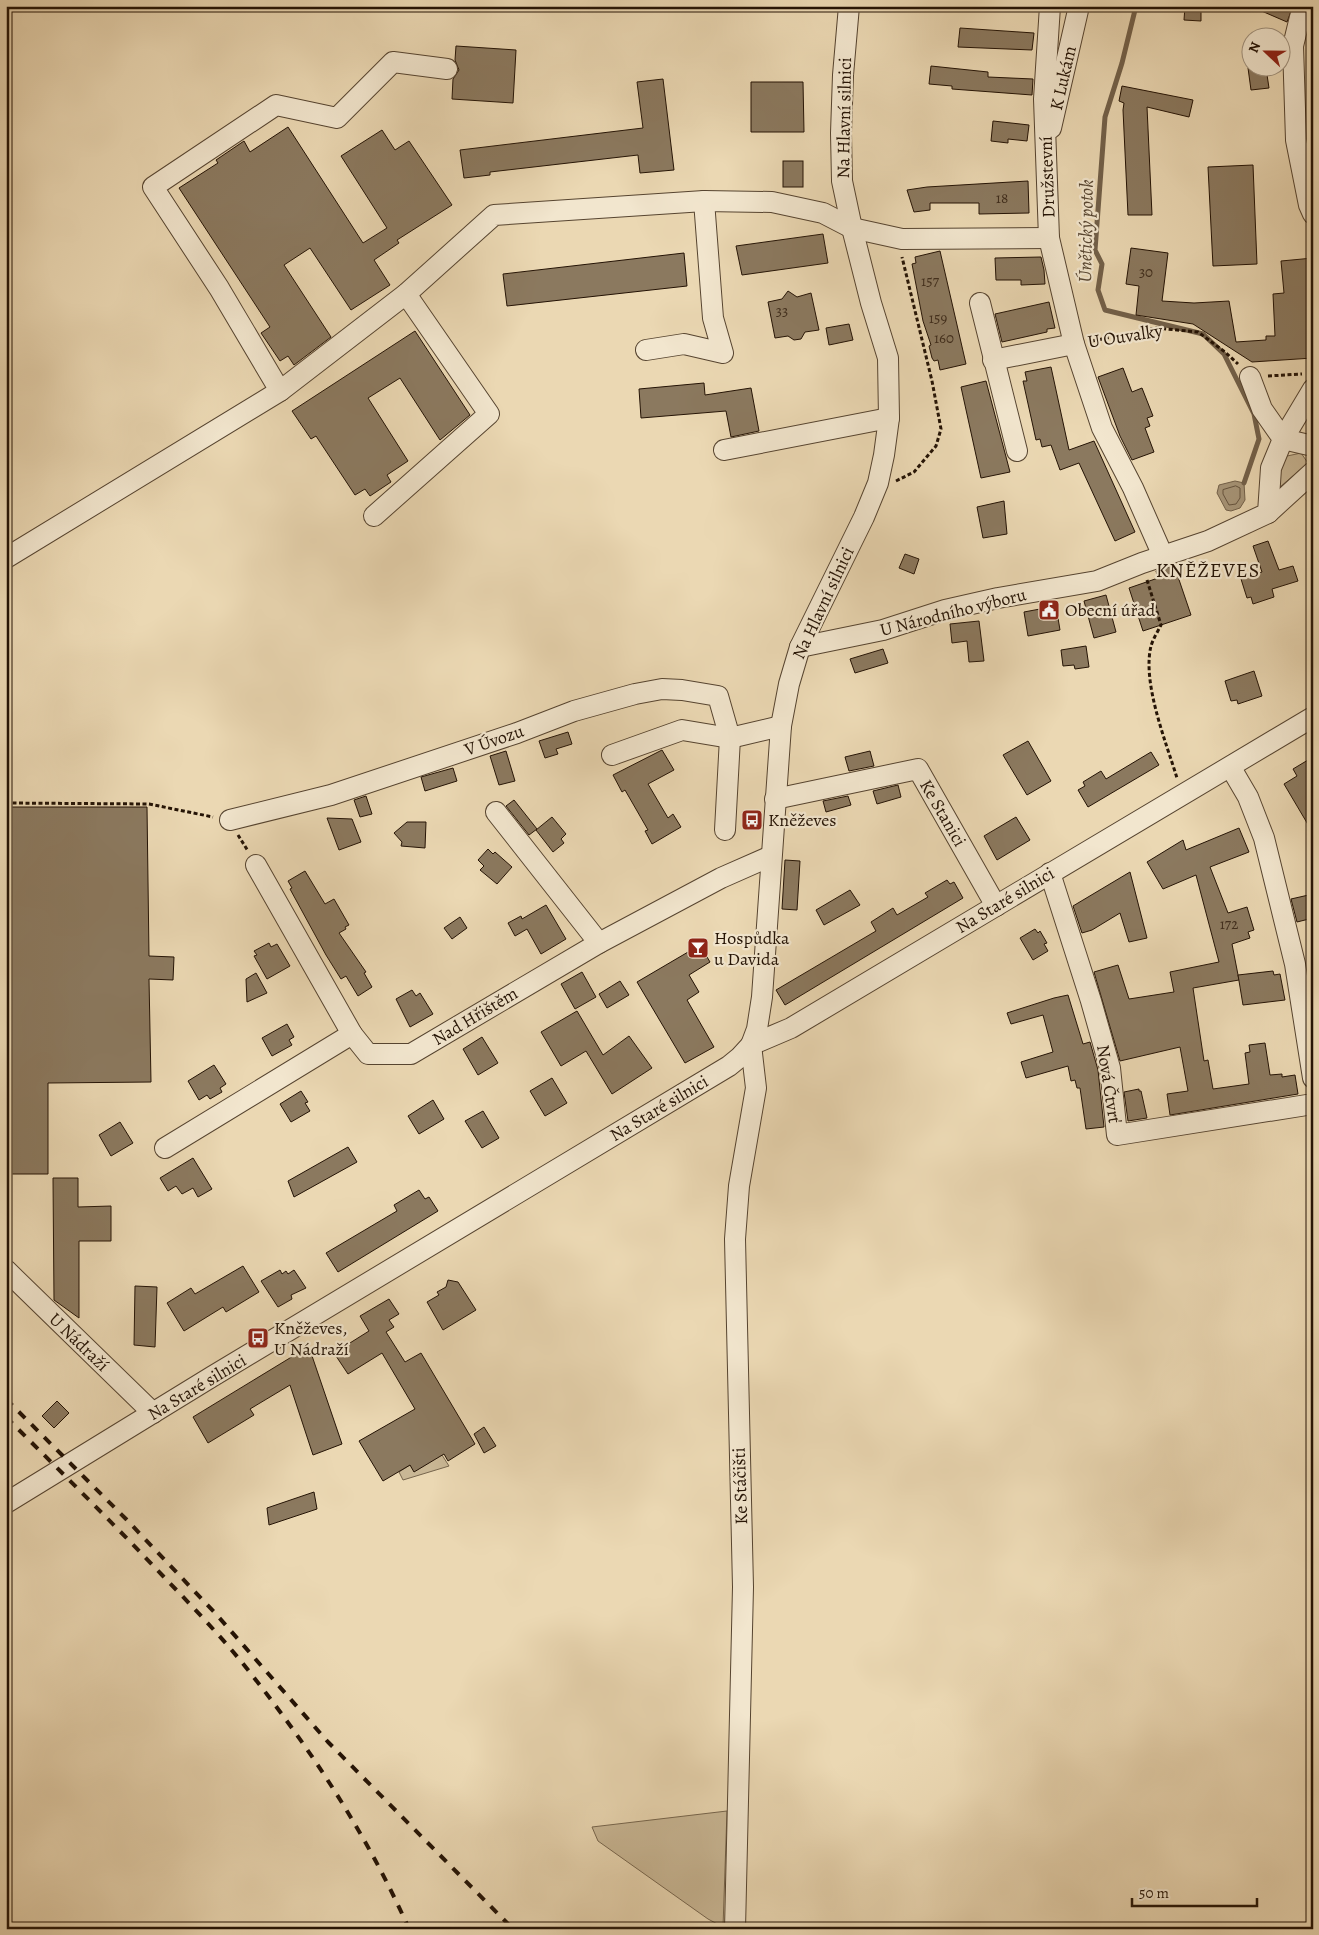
<svg xmlns="http://www.w3.org/2000/svg" width="1319" height="1935" viewBox="0 0 1319 1935" font-family="Alegreya,serif">
<style>
.green{fill:#c9b795;stroke:#76654d}
.water{fill:#a79578;stroke:#73614a}
.lines{fill:none;stroke-linecap:round;stroke-linejoin:round}
.shore{stroke:#66543e;stroke-width:1}
.stream{stroke:#73614a;stroke-width:5}
.building{fill:#8b795f;stroke:#241305}
.minor-casing{stroke:#564430;stroke-width:22}
.path{stroke:#241305;stroke-width:3;stroke-dasharray:4 2.5;stroke-linecap:butt}
.minor{stroke:#f2e6ce;stroke-width:20}
.rail{stroke:#241305;stroke-width:4;stroke-dasharray:9 9;stroke-linecap:butt}
.labels{text-anchor:middle;stroke-width:4.5;stroke-linejoin:round;paint-order:stroke}
.number-label{font-size:15px;fill:#3e2c1c}
.street-label{font-size:18px;fill:#241305;stroke:#f2e6ce}
.poi-label{font-size:18px;fill:#241305;stroke:#f2e6ce;text-anchor:start}
.water-label{font-size:19px;font-style:italic;fill:#584733;stroke:#f2e6ce}
.quarter-label{font-size:20px;letter-spacing:1px;fill:#241305;stroke:#f2e6ce}
</style>
<rect width="100%" height="100%" fill="#ebd8b3"/>
<filter id="stains"><feTurbulence type="fractalNoise" baseFrequency=".004" numOctaves="4"/><feColorMatrix values="0 0 0 0 .2 0 0 0 0 .09 0 0 0 0 .02 0 0 0 .5 -.17"/></filter>
<radialGradient id="worn" r=".72"><stop offset=".6" stop-color="#630" stop-opacity="0"/><stop offset="1" stop-color="#630" stop-opacity=".3"/></radialGradient>
<g class="green">
<polygon points="1301,453 1308,463 1280,487 1273,479 1278,458"/>
<polygon points="442,1455 449,1466 403,1480 399,1472 410,1465"/>
<polygon points="727,1811 723,1927 708,1919 598,1841 592,1827"/>
</g>
<polygon class="water" points="1235,481 1244,483 1245,500 1240,508 1231,511 1226,510 1217,493 1219,485"/>
<g class="lines">
<polygon class="shore" points="1236,486 1240,488 1240,498 1236,504 1229,505 1223,494 1223,490"/>
<polyline class="stream" points="1136,6 1122,63 1105,117 1095,250 1102,264 1098,290 1105,310 1203,334 1224,354 1254,414 1259,439 1244,483"/>
</g>
<g class="building">
<polygon points="1185,6 1201,6 1201,21 1184,20"/>
<polygon points="1250,6 1293,6 1287,22"/>
<polygon points="960,28 1034,33 1032,50 958,47"/>
<polygon points="456,46 516,50 513,103 452,99 453,79 459,70 455,60"/>
<polygon points="931,66 988,72 988,77 1033,79 1032,95 952,89 952,86 929,84"/>
<polygon points="1248,68 1266,68 1269,88 1251,90"/>
<polygon points="663,79 674,170 640,173 638,155 490,172 490,175 464,178 460,150 643,128 637,82"/>
<polygon points="751,82 803,82 804,132 751,132"/>
<polygon points="1122,86 1193,100 1189,117 1147,107 1152,215 1128,215 1123,110 1124,103 1119,101"/>
<polygon points="993,121 1029,125 1027,141 1008,139 1008,143 991,141"/>
<polygon points="288,127 363,243 387,228 341,156 382,130 395,150 409,141 452,205 397,240 399,243 374,260 390,285 351,310 310,248 284,265 331,337 294,365 288,356 280,361 261,333 270,327 179,188 218,163 216,160 244,141 250,152"/>
<rect x="783" y="161" width="20" height="26"/>
<polygon points="1253,165 1257,264 1213,266 1208,167"/>
<polygon points="1028,181 1029,213 979,214 979,203 930,203 930,210 914,212 907,190 927,187"/>
<polygon points="823,234 828,263 742,275 736,246"/>
<polygon points="1131,248 1168,253 1162,301 1194,303 1229,301 1236,342 1266,340 1266,336 1275,336 1273,294 1284,293 1281,261 1313,258 1313,358 1252,362 1193,324 1136,315 1139,286 1126,284"/>
<polygon points="940,251 966,364 940,370 938,360 934,361 932,358 929,346 931,345 923,321 912,264 916,263 915,257"/>
<polygon points="684,253 687,286 507,306 503,274"/>
<polygon points="1041,257 1044,270 1045,284 1021,285 1021,280 996,280 995,258"/>
<polygon points="788,291 797,297 811,293 819,330 805,332 801,339 794,340 788,336 775,338 768,302 782,299"/>
<polygon points="1049,302 1055,328 1047,329 1047,332 1002,342 995,314"/>
<polygon points="849,324 853,340 829,345 826,328"/>
<polygon points="415,331 470,415 440,440 400,378 368,398 408,461 387,475 391,482 370,496 365,489 355,495 316,436 311,439 292,411"/>
<polygon points="1051,367 1069,450 1094,441 1135,532 1115,541 1079,463 1060,470 1051,445 1042,447 1040,439 1036,440 1023,381 1027,381 1025,372"/>
<polygon points="1123,368 1132,392 1142,388 1153,416 1147,418 1150,426 1145,428 1154,452 1132,460 1120,436 1098,377"/>
<polygon points="986,381 1010,472 981,478 961,387"/>
<polygon points="704,383 705,395 751,388 759,431 731,437 726,411 641,418 639,389"/>
<polygon points="1004,501 1007,534 983,538 977,507"/>
<polygon points="1268,541 1279,570 1293,566 1298,581 1272,589 1274,597 1253,604 1251,597 1247,598 1241,579 1262,572 1253,546"/>
<polygon points="905,554 919,559 914,574 899,568"/>
<polygon points="1174,565 1191,615 1143,631 1129,588 1158,578 1156,571"/>
<polygon points="1106,595 1116,632 1094,638 1084,601"/>
<polygon points="1056,606 1060,630 1028,636 1024,612"/>
<polygon points="979,621 984,661 969,662 967,641 952,643 950,624"/>
<polygon points="1086,646 1089,667 1075,669 1074,665 1063,666 1061,650"/>
<polygon points="883,649 888,663 855,673 850,659"/>
<polygon points="1254,671 1262,696 1238,704 1237,700 1231,701 1225,681"/>
<polygon points="568,732 572,744 556,749 558,754 545,758 539,741"/>
<polygon points="1028,741 1051,781 1027,795 1003,755"/>
<polygon points="662,750 674,770 648,784 668,818 673,814 681,827 652,844 645,831 648,830 625,790 622,792 613,775"/>
<polygon points="506,751 515,781 499,785 490,756"/>
<polygon points="870,751 874,766 849,771 845,757"/>
<polygon points="1151,752 1159,765 1088,807 1078,790 1085,786 1083,782 1101,771 1106,779"/>
<polygon points="1313,757 1313,833 1284,784 1297,776 1293,769"/>
<polygon points="453,768 457,781 425,791 421,777"/>
<polygon points="898,785 901,797 877,804 873,791"/>
<polygon points="366,796 372,814 360,817 354,800"/>
<polygon points="848,796 851,805 826,812 823,801"/>
<polygon points="514,800 537,829 529,835 506,806"/>
<polygon points="6,807 147,807 149,956 174,957 173,980 149,979 151,1082 48,1083 48,1174 6,1174"/>
<polygon points="552,817 566,834 561,839 564,843 553,852 536,830"/>
<polygon points="1016,817 1030,840 997,860 984,836"/>
<polygon points="327,818 352,819 361,842 339,850"/>
<polygon points="407,822 426,822 425,848 401,846 402,842 394,833"/>
<polygon points="1239,828 1249,852 1210,867 1228,913 1247,907 1254,930 1248,932 1250,938 1232,944 1239,980 1193,988 1204,1061 1208,1060 1213,1089 1249,1084 1245,1053 1250,1052 1249,1045 1265,1043 1270,1075 1282,1074 1282,1077 1295,1075 1298,1094 1170,1115 1167,1094 1188,1091 1180,1047 1120,1061 1094,972 1118,965 1129,999 1174,992 1170,972 1219,962 1196,875 1163,889 1147,862 1183,840 1186,850"/>
<polygon points="488,849 493,854 495,852 512,867 497,884 480,870 484,866 478,860"/>
<polygon points="785,860 800,861 797,910 782,909"/>
<polygon points="305,871 325,904 334,899 349,925 345,927 346,929 339,933 366,972 364,973 372,987 358,996 346,976 341,979 326,955 290,889 292,888 288,881"/>
<polygon points="1130,872 1147,938 1129,942 1120,913 1092,930 1082,933 1073,906"/>
<polygon points="947,880 950,884 954,882 963,898 785,1005 776,990 876,931 871,922 893,908 897,915 928,897 925,893"/>
<polygon points="850,890 860,905 824,925 816,910"/>
<polygon points="1313,894 1313,918 1297,922 1291,899"/>
<polygon points="546,905 566,939 541,954 527,929 515,936 508,923 521,916 522,919"/>
<polygon points="460,917 467,928 452,939 444,928"/>
<polygon points="1035,929 1038,933 1040,931 1047,943 1044,944 1048,951 1033,960 1020,938"/>
<polygon points="269,943 271,947 277,944 290,966 267,979 254,956 257,955 254,951"/>
<polygon points="700,945 710,962 689,975 699,992 687,1000 714,1047 685,1063 637,982"/>
<polygon points="1273,971 1274,975 1280,974 1285,1000 1243,1005 1238,975"/>
<polygon points="582,972 596,997 575,1009 561,984"/>
<polygon points="256,973 267,993 247,1002 246,979"/>
<polygon points="620,981 629,995 607,1008 599,994"/>
<polygon points="412,990 416,996 420,993 433,1014 410,1027 396,999"/>
<polygon points="1068,995 1083,1044 1090,1042 1098,1070 1104,1127 1086,1129 1080,1088 1077,1088 1075,1080 1071,1081 1068,1066 1026,1078 1021,1062 1053,1052 1043,1015 1011,1024 1007,1013 1054,998"/>
<polygon points="577,1011 603,1055 629,1036 652,1068 612,1094 586,1051 561,1066 541,1032"/>
<polygon points="287,1024 294,1037 289,1040 292,1045 272,1056 262,1038"/>
<polygon points="482,1037 498,1063 478,1075 463,1049"/>
<polygon points="214,1065 226,1084 220,1088 222,1092 210,1099 207,1095 199,1100 188,1081"/>
<polygon points="552,1078 567,1103 545,1116 530,1091"/>
<polygon points="1139,1089 1139,1091 1141,1091 1147,1118 1128,1121 1124,1092"/>
<polygon points="301,1091 308,1102 305,1103 310,1111 291,1122 280,1104"/>
<polygon points="433,1100 444,1119 419,1134 408,1116"/>
<polygon points="483,1111 499,1138 482,1148 465,1121"/>
<polygon points="120,1122 133,1143 111,1156 99,1135"/>
<polygon points="348,1147 357,1162 294,1197 288,1181"/>
<polygon points="193,1158 212,1189 198,1197 193,1188 182,1194 176,1186 168,1191 160,1178"/>
<polygon points="53,1178 78,1178 78,1207 111,1206 111,1241 79,1241 79,1318 54,1300"/>
<polygon points="419,1190 425,1199 429,1197 438,1211 338,1272 326,1253 397,1211 394,1205"/>
<polygon points="243,1266 259,1292 226,1312 223,1307 184,1331 167,1303 191,1288 195,1294"/>
<polygon points="280,1270 282,1274 286,1271 288,1274 294,1270 306,1288 291,1295 292,1299 278,1307 261,1281"/>
<polygon points="448,1280 458,1282 476,1310 443,1330 427,1302 439,1295 437,1292 446,1287"/>
<polygon points="135,1286 157,1287 155,1347 134,1345"/>
<polygon points="389,1299 399,1314 389,1320 394,1327 386,1332 405,1362 421,1353 475,1444 448,1461 444,1454 414,1472 410,1465 383,1481 359,1441 415,1409 382,1353 348,1374 334,1353 369,1331 360,1316"/>
<polygon points="303,1350 310,1350 342,1444 313,1455 290,1385 250,1409 254,1415 208,1443 193,1417"/>
<polygon points="57,1401 69,1413 54,1428 42,1416"/>
<polygon points="484,1427 496,1446 484,1453 474,1434"/>
<polygon points="314,1492 317,1509 269,1525 267,1508"/>
</g>
<g class="lines">
<g class="minor-casing">
<g id="minor">
<polyline points="1050,6 1044,99 1049,238 1074,344 1102,428 1133,488 1163,556"/>
<polyline points="1308,6 1300,17 1293,46 1296,140 1309,205 1313,214"/>
<polyline points="1051,128 1079,6"/>
<polyline points="980,303 1017,451"/>
<polyline points="646,350 684,344 723,353 713,318 704,201"/>
<polyline points="993,360 1074,344"/>
<polyline points="1313,389 1283,439 1313,446"/>
<polyline points="280,391 219,288 153,187 276,105 337,118 393,62 447,69"/>
<polyline points="724,450 889,418"/>
<polyline points="1268,513 1313,472"/>
<polyline points="374,516 489,414 406,294"/>
<polyline points="6,558 280,391 406,294 494,215 704,201 772,202 823,213 852,228 902,239 1049,238"/>
<polyline points="800,647 883,630 945,610 998,598 1097,581 1142,563 1208,541 1268,513 1271,468 1283,439 1262,409 1250,377"/>
<polyline points="612,755 682,730 730,738 781,726"/>
<polyline points="1231,768 1248,797 1264,838 1295,964 1313,1078"/>
<polyline points="775,799 918,769 996,906"/>
<polyline points="496,812 599,943"/>
<polyline points="230,820 331,795 517,733 574,711 635,694 662,689 682,690 718,696 730,738 725,830"/>
<polyline points="256,865 352,1034"/>
<polyline points="1050,873 1091,1001 1110,1068 1117,1135 1313,1104"/>
<polyline points="165,1148 352,1034 368,1054 411,1054 599,943 721,878 771,856"/>
<polyline points="6,1270 153,1413"/>
<polyline points="6,1503 213,1376 729,1066 740,1057 751,1045 791,1028 1313,717"/>
<polyline points="735,1929 743,1587 735,1239 739,1186 756,1088 751,1045 757,1029 762,997 781,726 789,684 800,647 864,517 878,483 884,455 889,418 888,358 871,303 852,228 842,181 841,133 843,75 849,6"/>
</g>
</g>
<g class="path">
<polyline points="1092,341 1156,328 1198,332 1225,352 1238,364"/>
<polyline points="1268,376 1302,374"/>
<polyline points="896,481 914,472 936,446 941,429 932,381 902,257"/>
<path d="M1147,580L1161,625C1158,631 1153,639 1151,646C1142,683 1166,742 1177,778"/>
<polyline points="6,803 149,804 213,817"/>
<polyline points="238,835 248,851"/>
</g>
<use href="#minor" class="minor"/>
<g class="rail">
<polyline points="6,1399 126,1519 216,1614 328,1742 513,1929"/>
<path d="M6,1417C59,1470 112,1522 163,1576C189,1603 216,1631 240,1660C307,1743 366,1832 409,1929"/>
</g>
</g>
<defs>
<g id="civic-square" transform="scale(1.125)"><rect x="-9" y="-9" width="18" height="18" rx="4" fill="#8f2418" stroke="#f2e6ce"/><path d="M-.6-6.5H3V-4.5H.6V-3L4-1V1h2V6H-6V1h2V-1L-.6-3ZM-1.2 2.5V6h2.4V2.5Z" fill="#fff"/></g>
<g id="bus-square" transform="scale(1.125)"><rect x="-9" y="-9" width="18" height="18" rx="4" fill="#8f2418" stroke="#f2e6ce"/><path d="M-5-6H5V4H4V6H2V4H-2V6H-4V4H-5ZM-3.5-4V0h7V-4ZM-3.5 1.2v1.5H-2V1.2ZM2 1.2v1.5H3.5V1.2Z" fill="#fff"/></g>
<g id="bar-square" transform="scale(1.125)"><rect x="-9" y="-9" width="18" height="18" rx="4" fill="#8f2418" stroke="#f2e6ce"/><path d="M-6-5H6L.8 .8V4.5H3.5V6h-7V4.5H-.8V.8Z" fill="#fff"/></g>
</defs>
<g fill-rule="evenodd">
<use href="#civic-square" x="1049" y="610"/>
<use href="#bus-square" x="752" y="820"/>
<use href="#bar-square" x="698" y="948"/>
<use href="#bus-square" x="258" y="1338"/>
</g>
<g class="labels">
<g class="number-label">
<text x="1002" y="203">18</text>
<text x="1146" y="277">30</text>
<text x="930" y="286">157</text>
<text x="782" y="316">33</text>
<text x="938" y="323">159</text>
<text x="944" y="343">160</text>
<text x="1229" y="929">172</text>
</g>
<g class="street-label">
<text transform="translate(1063 78) rotate(-77)" y="6">K Lukám</text>
<text transform="translate(844 118) rotate(-89)" y="6">Na Hlavní silnici</text>
<text transform="translate(1047 177) rotate(-92)" y="6">Družstevní</text>
<text transform="translate(1125 336) rotate(-9)" y="6">U Ouvalky</text>
<text transform="translate(823 603) rotate(-65)" y="6">Na Hlavní silnici</text>
<text transform="translate(953 612) rotate(-14)" y="6">U Národního výboru</text>
<text transform="translate(494 740) rotate(-19)" y="6">V Úvozu</text>
<text transform="translate(943 813) rotate(60)" y="6">Ke Stanici</text>
<text transform="translate(1005 900) rotate(-31)" y="6">Na Staré silnici</text>
<text transform="translate(475 1016) rotate(-31)" y="6">Nad Hřištěm</text>
<text transform="translate(1109 1084) rotate(81)" y="6">Nová Čtvrť</text>
<text transform="translate(659 1108) rotate(-31)" y="6">Na Staré silnici</text>
<text transform="translate(79 1342) rotate(44)" y="6">U Nádraží</text>
<text transform="translate(197 1387) rotate(-31)" y="6">Na Staré silnici</text>
<text transform="translate(740 1486) rotate(-92)" y="6">Ke Stáčišti</text>
</g>
<g class="poi-label">
<text x="1065" y="616">Obecní úřad</text>
<text x="768" y="826">Kněževes</text>
<text x="714" y="944">Hospůdka<tspan x="714" dy="21">u Davida</tspan></text>
<text x="274" y="1334">Kněževes,<tspan x="274" dy="21">U Nádraží</tspan></text>
</g>
<g class="water-label">
<text transform="translate(1085 231) rotate(-89)" y="7">Únětický potok</text>
</g>
<g class="quarter-label">
<text x="1208" y="577">KNĚŽEVES</text>
</g>
</g>
<rect width="1319" height="1935" fill="none" stroke="#ebd8b3" stroke-width="25"/>
<rect x="8" y="8" width="1304" height="1920" fill="none" stroke="#241305" stroke-width="2.5"/>
<rect x="12" y="12" width="1294" height="1910" fill="none" stroke="#241305"/>
<g transform="translate(1266 52) rotate(292)"><circle r="24" fill="#f2e6ce" stroke="#a0927e"/>
<path d="M0-4L9 19L0 12L-9 19Z" fill="#8f2418"/>
<text y="-8" font-size="14" font-weight="bold" text-anchor="middle" fill="#241305">N</text>
</g>
<path d="M1132 1898v8h125v-8" fill="none" stroke="#241305" stroke-width="2.5"/>
<text x="1139" y="1898" font-size="15" fill="#241305" stroke="#f2e6ce" stroke-width="4" paint-order="stroke">50 m</text>
<rect width="100%" height="100%" filter="url(#stains)"/>
<rect width="100%" height="100%" fill="url(#worn)"/>
</svg>
